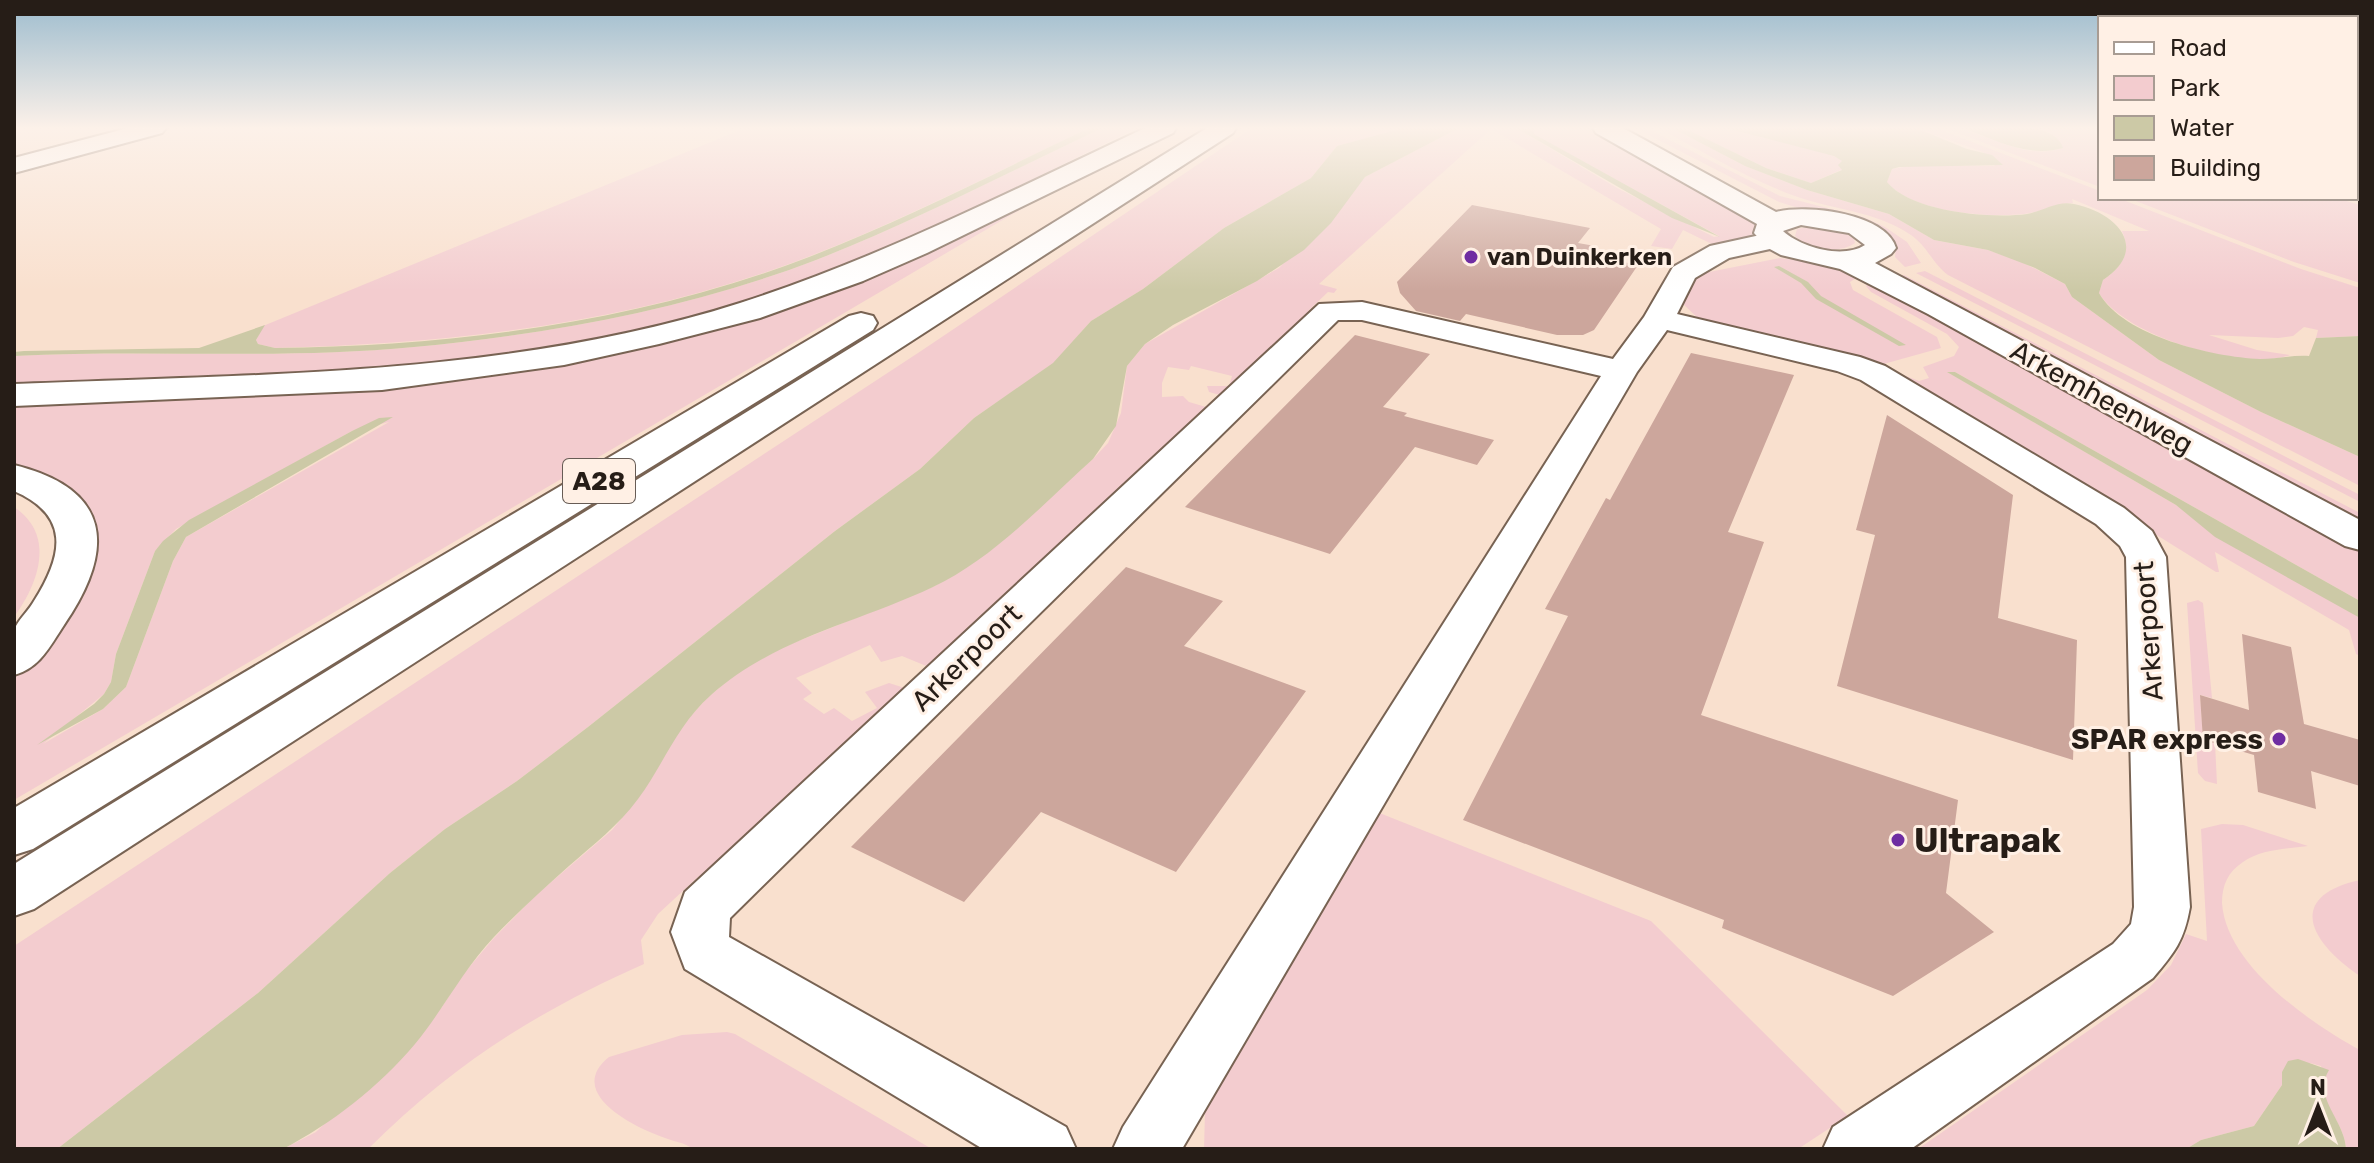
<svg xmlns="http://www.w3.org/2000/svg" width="2374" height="1163" viewBox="0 0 2374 1163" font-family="Rubik,sans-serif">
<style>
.green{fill:#f3cccf;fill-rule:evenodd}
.water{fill:#ccc9a6}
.building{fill:#cca69c}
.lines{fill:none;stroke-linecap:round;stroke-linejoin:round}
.minor-casing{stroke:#786353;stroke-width:4}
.secondary-casing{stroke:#786353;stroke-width:4}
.motorway-casing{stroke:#786353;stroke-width:4}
.minor{fill:#fff;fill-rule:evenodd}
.secondary{fill:#fff;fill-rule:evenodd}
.motorway{fill:#fff;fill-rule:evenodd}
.poi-dot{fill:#6f2da2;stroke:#fff0e5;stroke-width:3}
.labels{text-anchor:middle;stroke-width:6;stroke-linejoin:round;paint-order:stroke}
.far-poi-label{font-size:24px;font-weight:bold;fill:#261d17;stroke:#fff0e5;text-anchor:start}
.shield{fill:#fff0e5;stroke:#675c55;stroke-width:2}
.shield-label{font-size:26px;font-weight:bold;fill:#261d17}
.street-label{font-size:28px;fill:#261d17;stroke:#fff0e5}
.poi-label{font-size:28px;font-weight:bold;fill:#261d17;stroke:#fff0e5;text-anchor:end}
.near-poi-label{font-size:34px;font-weight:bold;fill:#261d17;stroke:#fff0e5;text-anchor:start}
</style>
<rect width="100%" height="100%" fill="#f9e0ce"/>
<g class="green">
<path d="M745,128H1089C986,177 883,231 775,269C615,325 444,344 275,348L258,344L256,340L263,326Z"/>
<path d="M1102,128H1137C1007,191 878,261 739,303C596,346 447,365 298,373C203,379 109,378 14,384V356C147,349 281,360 414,347C550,334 688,309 816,260C913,222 1007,173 1102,128Z"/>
<polygon points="1252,128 1403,128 1337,146 1311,178 1224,228 1143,289 1091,321 1054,363 974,418 920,469 835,531 588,727 517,781 445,829 390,873 258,993 57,1149 14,1149 14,946 921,351"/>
<path d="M1459,128H1516L1617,188L1714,237L1719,236L1533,134V128H1597L1747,209L1758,221L1752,237L1718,247L1683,230L1672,249L1651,246L1661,229L1491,129L1319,284L1337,289L1334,293L1328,292L1308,311L1315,314L1227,397L1209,392L1207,386H1229L1232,376L1191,366L1189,370L1168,367L1162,383V397L1183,396L1189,402L1213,409L936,670L902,656L881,662L870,645L796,678L812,693L803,699L824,714L834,708L852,721L877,708L865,692L889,683L914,691L709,882L698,877L658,914L641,940L644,964C534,1013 454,1064 368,1149H283L316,1132L442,1007L461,977L493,939L535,896L612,830L638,798L677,731L708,697L741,670L781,648L935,586L970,565L1093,459L1108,443L1121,413L1127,366L1145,344L1279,268L1365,177Z"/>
<polygon points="1635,128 1646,128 1780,196 1863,217 1885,227 1907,242 1921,263 1905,267 1895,257 1896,247 1887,235 1779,202"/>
<path d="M1658,128H1672L1743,165L1807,190L1889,214L1934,240L1988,250L2022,262L2065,284L2072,297L2159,360L2261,412L2360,457V486L1948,275C1933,264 1927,246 1911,235C1876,211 1834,210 1795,196C1748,179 1702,151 1658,128Z"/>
<path d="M1684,128C1698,128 1714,126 1728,129C1749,132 1830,150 1843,161L1839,165L1843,169L1811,183L1766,168Z"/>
<path d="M1916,128H1936L2100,191V198H2118L2301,269L2360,288V336L2316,338L2318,330L2304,327L2293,336L2278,338L2209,335L2257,350L2290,355C2244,372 2124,336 2099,293L2103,280C2121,268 2132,253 2122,231H2149L2072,199L2073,203C2057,203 2045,211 2030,213C1994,219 1911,213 1887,182L1892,169L1917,165L1995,166L1983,152Z"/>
<path d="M1945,128C1985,128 2022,163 2063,148L2056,137L2043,128H2100V187Z"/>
<path d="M1081,174L14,800V672L92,552L14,467V401L279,391L662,338ZM389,422L186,537L173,561L126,687L103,709L43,744L104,694L111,682L116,654L155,551L176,529L352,431Z"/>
<polygon points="2128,198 2336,198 2360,205 2360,283 2294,262"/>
<path d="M1812,226L1842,231L1854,239L1855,243C1838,255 1809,249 1795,236L1797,229Z"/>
<polygon points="1780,258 1836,265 1858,277 1850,282 1853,290 1937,337 1941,348 1880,365 1701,321 1682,303 1689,283 1704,273"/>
<polygon points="1925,271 2360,495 2360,502 1916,273"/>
<polygon points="1904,275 2360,513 2360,525 1892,277"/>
<polygon points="1869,282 2360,548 2360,601 1955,372 1948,372 2176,505 2360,618 2360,656 2356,654 2349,630 2215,552 2219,572 2216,572 1895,372 1919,381 1929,378 1923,367 1954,356 1959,347 1947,334 1871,292 1866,286"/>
<path d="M14,507C56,535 39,583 14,617Z"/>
<polygon points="2198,600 2203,603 2212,698 2200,695 2203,739 2215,743 2217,784 2205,781 2198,773 2187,603"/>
<polygon points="1377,812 1651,921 1848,1116 1798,1149 1204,1149 1205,1111 1211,1091"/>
<path d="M2222,824L2243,825L2308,846C2287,849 2262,849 2243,862C2228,872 2222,885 2222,903C2226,965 2310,1023 2360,1050V1149H2346C2345,1126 2327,1112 2323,1090C2321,1081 2324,1075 2321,1066L2310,1063L2282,1072V1085L2254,1126L2201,1140L2186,1149H1918L2147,990L2171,965L2186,934L2207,941L2201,829Z"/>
<path d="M2360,880V976C2312,944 2283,897 2360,880Z"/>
<path d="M727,1032L735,1034L932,1149H693C684,1142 675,1142 665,1138C635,1128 564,1093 609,1057L682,1035Z"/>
</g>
<g class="water">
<path d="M1089,128H1102C1007,173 913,222 816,260C688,309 550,334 414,347C281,360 147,349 14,356V352L24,351L199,348L265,325L256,340L258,344L275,348C455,346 640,322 809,257C904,220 997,172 1089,128Z"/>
<path d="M1403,128H1459L1365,177L1331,223L1304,250L1257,281L1173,325L1145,344L1127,366L1116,426L1093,459C1044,503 994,558 933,587C857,623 775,638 711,695C677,725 664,764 638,799C619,825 593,845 569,866C543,889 518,912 494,937C463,970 443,1010 415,1044C379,1087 331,1124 283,1149H57L258,993L390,873L445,829L517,781L588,727L835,531L920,469L974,418L1053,363L1091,321L1143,289L1224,228L1311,178L1337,146Z"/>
<polygon points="1516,128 1533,128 1534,134 1720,237 1672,218"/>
<path d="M1672,128H1684L1766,168L1811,183L1842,170L1838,165L1842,161L1834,156L1726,128H1916L1967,149L1992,155L2003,165L1899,167L1892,169L1887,182C1911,212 1991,219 2027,214C2043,211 2058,200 2074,204C2118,213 2150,249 2103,280L2099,293C2123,336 2213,357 2260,359C2277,359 2292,355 2309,356L2316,338L2360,336V457L2261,412L2159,360L2072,297L2065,284L2035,268L1988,250L1934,240L1889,214L1807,190L1745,166Z"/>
<path d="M1963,128C1989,128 2054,118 2063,148C2028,158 1995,140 1963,128Z"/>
<polygon points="1779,266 1808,282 1821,296 1906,345 1899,346 1816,299 1801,283 1774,267"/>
<polygon points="1947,372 1955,372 2360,601 2360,618 2215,537 2176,505"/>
<polygon points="393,417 186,537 173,561 126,687 103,709 37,745 94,704 104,694 111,682 116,654 155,551 163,541 189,520 352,431 379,418"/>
<path d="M2298,1059L2329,1070C2312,1098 2345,1120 2346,1149H2186L2201,1140L2254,1126L2282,1085V1072L2288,1061Z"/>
</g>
<g class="building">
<polygon points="1472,205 1590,228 1578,243 1595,246 1589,255 1638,265 1594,330 1583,335 1557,335 1466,314 1460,321 1416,311 1400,293 1397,282"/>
<polygon points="1355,335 1430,354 1383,407 1407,413 1404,416 1494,440 1477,465 1415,447 1330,554 1185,507"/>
<polygon points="1691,353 1794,375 1728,532 1764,542 1701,715 1958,800 1946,893 1994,932 1893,996 1722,928 1724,920 1463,820 1568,616 1545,609 1606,498 1610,500"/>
<polygon points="1887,415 2013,495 1998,618 2077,640 2073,760 1837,686 1875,535 1856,530"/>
<polygon points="1126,567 1223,601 1184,646 1306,691 1176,872 1041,812 964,902 851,847"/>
<polygon points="2242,634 2291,647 2304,724 2360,740 2360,786 2311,771 2316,809 2258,792 2254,755 2203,740 2200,695 2249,710"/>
</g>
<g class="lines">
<g class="minor-casing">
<g id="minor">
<polygon points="128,128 166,128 162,133 14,173 14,158"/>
<rect x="2356" y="132" width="4" height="14"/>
<path d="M1774,232L1784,234L1788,240L1784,246L1729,258L1695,278L1677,314L1860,357L1885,366L2124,508L2152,531L2166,557L2190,907C2184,941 2175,952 2153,978L1911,1149H1823L1833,1127L2113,944L2131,924L2134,907L2126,557L2120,546L2096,524L1861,380L1837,371L1667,330L1637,372L1182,1149H1113L1123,1127L1601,376L1362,320H1338L730,918L729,937L1066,1127L1076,1149H983L685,969L671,932L685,892L1319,304L1362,302L1613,359L1644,317L1673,267L1710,246Z"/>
</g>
</g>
<g class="secondary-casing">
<path id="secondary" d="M1593,128H1623L1776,212C1806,204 1886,213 1896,248L1891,254L1875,263L2360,520V550L2345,546L1928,314L1840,269L1781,255L1768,248L1754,233L1757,224L1596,133ZM1801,225L1849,233L1865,245C1843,259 1802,248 1783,231Z"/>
</g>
<g class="motorway-casing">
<g id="motorway">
<path d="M1145,128H1176L1173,133L927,253L863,281L760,318L659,344L564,365L382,390L14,406V384C254,374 508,377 740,303C880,258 1011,191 1145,128Z"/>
<polygon points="1207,128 1236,128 1233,133 34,909 14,916 14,864"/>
<polygon points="861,313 873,316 877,323 873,330 33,849 14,855 14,808 849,316"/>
<path d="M14,465C112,489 116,549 64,625C50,646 40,668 14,675C14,661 10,637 16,626C21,617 29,610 34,601C63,555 71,516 14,491Z"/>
</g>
</g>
<use href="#minor" class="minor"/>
<use href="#secondary" class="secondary"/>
<use href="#motorway" class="motorway"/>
</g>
<linearGradient id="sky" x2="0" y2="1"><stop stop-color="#9dbcce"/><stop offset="0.44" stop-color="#fcf1e9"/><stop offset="1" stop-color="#fcf1e9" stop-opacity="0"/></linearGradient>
<rect width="2374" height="291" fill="url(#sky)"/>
<g class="poi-dot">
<circle cx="1471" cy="257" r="8"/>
<circle cx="2279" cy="739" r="8"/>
<circle cx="1898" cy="840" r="8"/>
</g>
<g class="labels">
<g class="far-poi-label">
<text x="1487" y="265">van Duinkerken</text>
</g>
<rect class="shield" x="563" y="459" width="72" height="44" rx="6"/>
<g class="shield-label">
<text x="599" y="490">A28</text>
</g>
<g class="street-label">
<text transform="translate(2102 397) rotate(29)" y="10">Arkemheenweg</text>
<text transform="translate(2148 631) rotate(-94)" y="10">Arkerpoort</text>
<text transform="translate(966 657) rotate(-44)" y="10">Arkerpoort</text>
</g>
<g class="poi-label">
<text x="2263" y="749">SPAR express</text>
</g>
<g class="near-poi-label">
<text x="1914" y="852">Ultrapak</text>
</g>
</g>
<rect width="2374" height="1163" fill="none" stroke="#261d17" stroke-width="32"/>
<rect x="2098" y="16" width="260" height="184" fill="#fff0e5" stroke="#a89c93" stroke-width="2"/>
<rect x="2114" y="42" width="40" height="12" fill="#ffffff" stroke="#a89c93" stroke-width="2"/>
<text x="2170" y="56" font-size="24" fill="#261d17">Road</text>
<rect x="2114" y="76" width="40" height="24" fill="#f3cccf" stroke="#a89c93" stroke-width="2"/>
<text x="2170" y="96" font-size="24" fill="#261d17">Park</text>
<rect x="2114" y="116" width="40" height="24" fill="#ccc9a6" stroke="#a89c93" stroke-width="2"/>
<text x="2170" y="136" font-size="24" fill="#261d17">Water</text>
<rect x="2114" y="156" width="40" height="24" fill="#cca69c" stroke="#a89c93" stroke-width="2"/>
<text x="2170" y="176" font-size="24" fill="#261d17">Building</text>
<g transform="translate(2318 1107)" stroke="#fff0e5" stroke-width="6" paint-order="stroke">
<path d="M0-6L14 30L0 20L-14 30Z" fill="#261d17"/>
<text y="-12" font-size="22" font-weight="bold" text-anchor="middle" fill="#261d17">N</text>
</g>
</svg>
